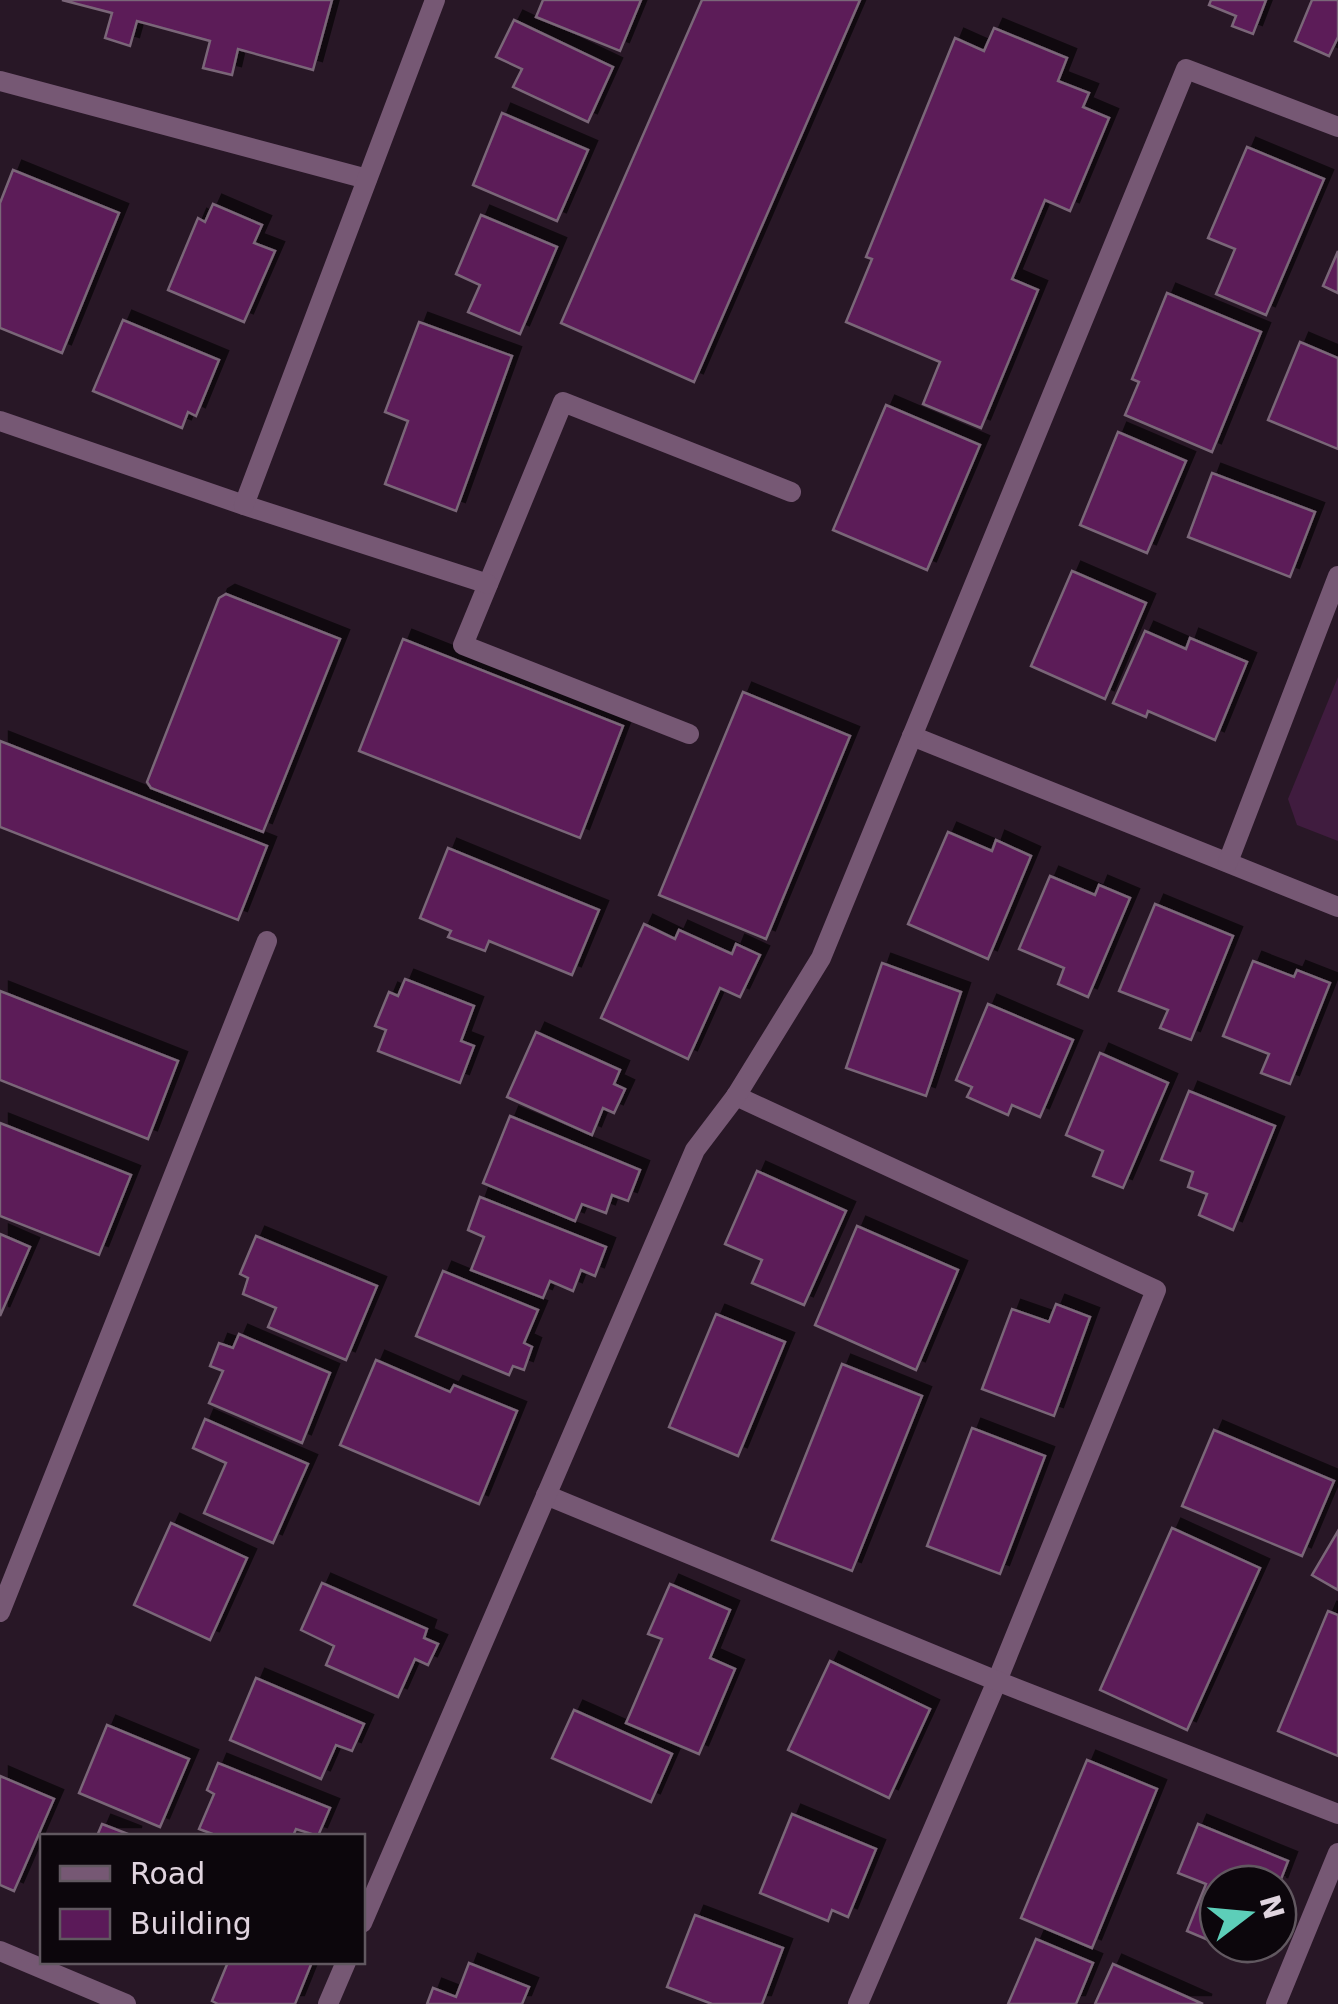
<svg xmlns="http://www.w3.org/2000/svg" width="1338" height="2004" viewBox="0 0 1338 2004" font-family="'DejaVu Sans',sans-serif">
<style>
.green{fill:#401c3f}
.building{fill:#5b1a59;stroke:#7a6678;stroke-width:2.5;filter:url(#shadow)}
.lines{fill:none;stroke-linecap:round;stroke-linejoin:round}
.lane{stroke:#765874;stroke-width:20}
.street{stroke:#765874;stroke-width:20}
</style>
<defs>
<filter id="shadow"><feDropShadow dx="9" dy="-9" stdDeviation="0" flood-color="#0009"/></filter>
</defs>
<rect width="100%" height="100%" fill="#281726"/>
<polygon class="green" points="1338,677 1338,841 1297,825 1288,799"/>
<g class="building">
<polygon points="62,0 332,0 313,70 238,49 232,75 203,68 210,41 137,21 130,46 105,38 112,13"/>
<polygon points="543,0 641,0 620,51 536,17"/>
<polygon points="702,0 860,0 694,382 561,323"/>
<polygon points="1211,0 1266,0 1253,34 1232,26 1236,16 1209,5"/>
<polygon points="1312,0 1338,0 1338,37 1329,56 1295,41"/>
<polygon points="514,20 613,67 588,122 513,87 522,69 496,57"/>
<polygon points="994,28 1067,58 1058,81 1089,93 1083,107 1109,118 1070,211 1045,200 1012,279 1038,290 981,428 923,404 940,362 846,322 872,259 866,257 955,38 984,51"/>
<polygon points="502,113 588,150 557,221 473,185"/>
<polygon points="1247,147 1324,179 1266,315 1216,294 1235,249 1208,238"/>
<polygon points="13,170 119,213 62,353 0,328 0,203"/>
<polygon points="213,204 262,225 254,243 275,251 244,322 168,290 198,218 205,222"/>
<polygon points="481,215 557,247 520,334 468,312 480,285 456,274"/>
<polygon points="1338,251 1338,293 1323,286"/>
<polygon points="1167,293 1261,332 1212,452 1125,415 1139,382 1132,379"/>
<polygon points="123,320 219,360 196,416 188,412 182,428 93,391"/>
<polygon points="419,322 512,356 456,511 385,484 408,421 385,412"/>
<polygon points="1300,342 1338,358 1338,449 1268,420"/>
<polygon points="886,405 980,445 927,570 833,530"/>
<polygon points="1118,432 1186,461 1147,553 1080,525"/>
<polygon points="1212,473 1315,512 1290,577 1188,537"/>
<polygon points="1072,571 1146,603 1105,699 1031,666"/>
<polygon points="226,594 340,639 263,832 151,788 147,782 219,598"/>
<polygon points="1145,631 1186,649 1190,638 1247,662 1215,740 1148,711 1146,717 1113,703"/>
<polygon points="403,639 623,726 580,838 359,751"/>
<polygon points="743,692 850,736 766,939 659,895"/>
<polygon points="0,741 267,846 238,920 0,827"/>
<polygon points="948,832 992,851 996,840 1031,856 988,959 908,924"/>
<polygon points="448,848 599,910 572,975 489,941 485,951 448,937 451,931 420,918"/>
<polygon points="1050,876 1095,895 1099,885 1130,898 1088,997 1058,984 1064,968 1019,949"/>
<polygon points="1155,904 1233,936 1191,1040 1160,1028 1168,1010 1119,991"/>
<polygon points="644,924 675,939 679,930 732,954 736,944 760,955 740,997 720,988 688,1059 601,1018"/>
<polygon points="1253,961 1294,977 1297,970 1330,983 1290,1084 1261,1073 1269,1054 1223,1036"/>
<polygon points="882,963 961,992 926,1096 846,1068"/>
<polygon points="405,979 474,1006 461,1041 474,1046 460,1083 378,1051 386,1030 375,1026 389,992 398,996"/>
<polygon points="0,991 178,1061 148,1139 0,1080"/>
<polygon points="988,1004 1073,1040 1040,1117 1012,1105 1008,1115 967,1097 972,1087 956,1080"/>
<polygon points="536,1032 620,1070 614,1084 625,1089 614,1113 603,1108 592,1135 507,1097"/>
<polygon points="1100,1053 1168,1083 1123,1188 1093,1176 1103,1151 1066,1135"/>
<polygon points="1189,1091 1275,1126 1233,1230 1199,1215 1207,1194 1188,1187 1193,1172 1161,1160"/>
<polygon points="510,1116 640,1170 628,1201 612,1195 606,1213 582,1204 575,1221 483,1183"/>
<polygon points="0,1123 131,1175 99,1255 0,1216"/>
<polygon points="757,1171 846,1211 804,1305 752,1283 762,1260 725,1244"/>
<polygon points="480,1197 606,1247 595,1276 581,1270 573,1291 550,1281 543,1298 471,1270 484,1237 468,1230"/>
<polygon points="857,1226 958,1270 916,1370 815,1325"/>
<polygon points="0,1234 30,1247 0,1316"/>
<polygon points="256,1236 377,1286 346,1360 268,1327 276,1308 243,1294 248,1278 240,1274"/>
<polygon points="443,1271 538,1310 524,1343 532,1347 524,1370 513,1366 509,1375 416,1336"/>
<polygon points="1056,1304 1090,1317 1054,1416 982,1389 1012,1309 1049,1322"/>
<polygon points="716,1314 785,1342 738,1456 669,1427"/>
<polygon points="239,1334 330,1373 302,1443 209,1403 223,1371 210,1366 219,1343 233,1348"/>
<polygon points="376,1360 450,1392 454,1385 517,1411 479,1504 340,1445"/>
<polygon points="842,1364 922,1396 852,1571 772,1540"/>
<polygon points="205,1419 308,1464 273,1543 204,1513 226,1463 193,1448"/>
<polygon points="972,1428 1045,1456 1000,1574 927,1546"/>
<polygon points="1214,1430 1334,1481 1302,1556 1182,1506"/>
<polygon points="171,1523 247,1558 210,1640 134,1605"/>
<polygon points="1172,1528 1260,1568 1187,1730 1100,1690"/>
<polygon points="1338,1531 1338,1590 1312,1575"/>
<polygon points="322,1583 427,1629 424,1638 438,1644 428,1665 415,1659 398,1697 326,1665 334,1646 301,1630"/>
<polygon points="670,1584 730,1610 710,1658 735,1669 699,1754 626,1723 662,1639 648,1634"/>
<polygon points="1328,1611 1338,1615 1338,1756 1278,1731"/>
<polygon points="830,1661 930,1709 889,1798 788,1750"/>
<polygon points="256,1678 364,1724 352,1751 336,1745 321,1779 230,1740"/>
<polygon points="574,1710 672,1754 651,1802 552,1758"/>
<polygon points="107,1725 189,1759 160,1827 79,1793"/>
<polygon points="1087,1760 1157,1789 1092,1948 1021,1918"/>
<polygon points="218,1763 330,1808 318,1836 296,1829 293,1836 218,1836 199,1829 214,1794 207,1790"/>
<polygon points="0,1776 54,1799 14,1891 0,1885"/>
<polygon points="792,1814 876,1849 848,1917 832,1910 828,1921 760,1893"/>
<polygon points="102,1824 133,1836 97,1836"/>
<polygon points="1198,1824 1288,1861 1278,1887 1278,1884 1218,1884 1218,1944 1187,1931 1206,1884 1178,1873"/>
<polygon points="695,1915 783,1948 762,2004 712,2004 667,1987"/>
<polygon points="1036,1939 1093,1963 1076,2004 1008,2004"/>
<polygon points="1219,1944 1256,1944 1251,1957"/>
<polygon points="228,1962 312,1962 295,2004 218,2004 212,2001"/>
<polygon points="469,1963 529,1987 522,2004 427,2004 433,1988 456,1997"/>
<polygon points="1113,1964 1203,2004 1095,2004"/>
</g>
<g class="lines">
<polyline class="lane" points="689,734 463,645 563,402 791,492"/>
<g class="street">
<polyline points="0,81 367,179"/>
<polyline points="0,421 244,505 488,584"/>
<polyline points="244,505 435,0"/>
<polyline points="912,736 1338,907"/>
<polyline points="1228,862 1338,576"/>
<polyline points="736,1096 1156,1290 997,1681 858,2004"/>
<polyline points="546,1495 997,1681 1338,1814"/>
<polyline points="0,1612 267,941"/>
<polyline points="362,1923 695,1150 736,1096 821,958 1186,69 1338,127"/>
<polyline points="0,1951 126,2004"/>
<polyline points="328,2004 346,1962"/>
<polyline points="1276,2004 1338,1853"/>
</g>
</g>
<rect x="40" y="1834" width="325" height="130" fill="#0c060c" stroke="#615860" stroke-width="2.5"/>
<rect x="60" y="1866" width="50" height="15" fill="#765874" stroke="#615860" stroke-width="2.5"/>
<text x="130" y="1884" font-size="30" fill="#e0d4df">Road</text>
<rect x="60" y="1909" width="50" height="30" fill="#5b1a59" stroke="#615860" stroke-width="2.5"/>
<text x="130" y="1934" font-size="30" fill="#e0d4df">Building</text>
<g transform="translate(1248 1914) rotate(74)"><circle r="48" fill="#0c060c" stroke="#615860" stroke-width="2.5"/>
<path d="M0-8L18 38L0 25L-18 38Z" fill="#5dceb9"/>
<text y="-15" font-size="28" font-weight="bold" text-anchor="middle" fill="#e0d4df">N</text>
</g>
</svg>
